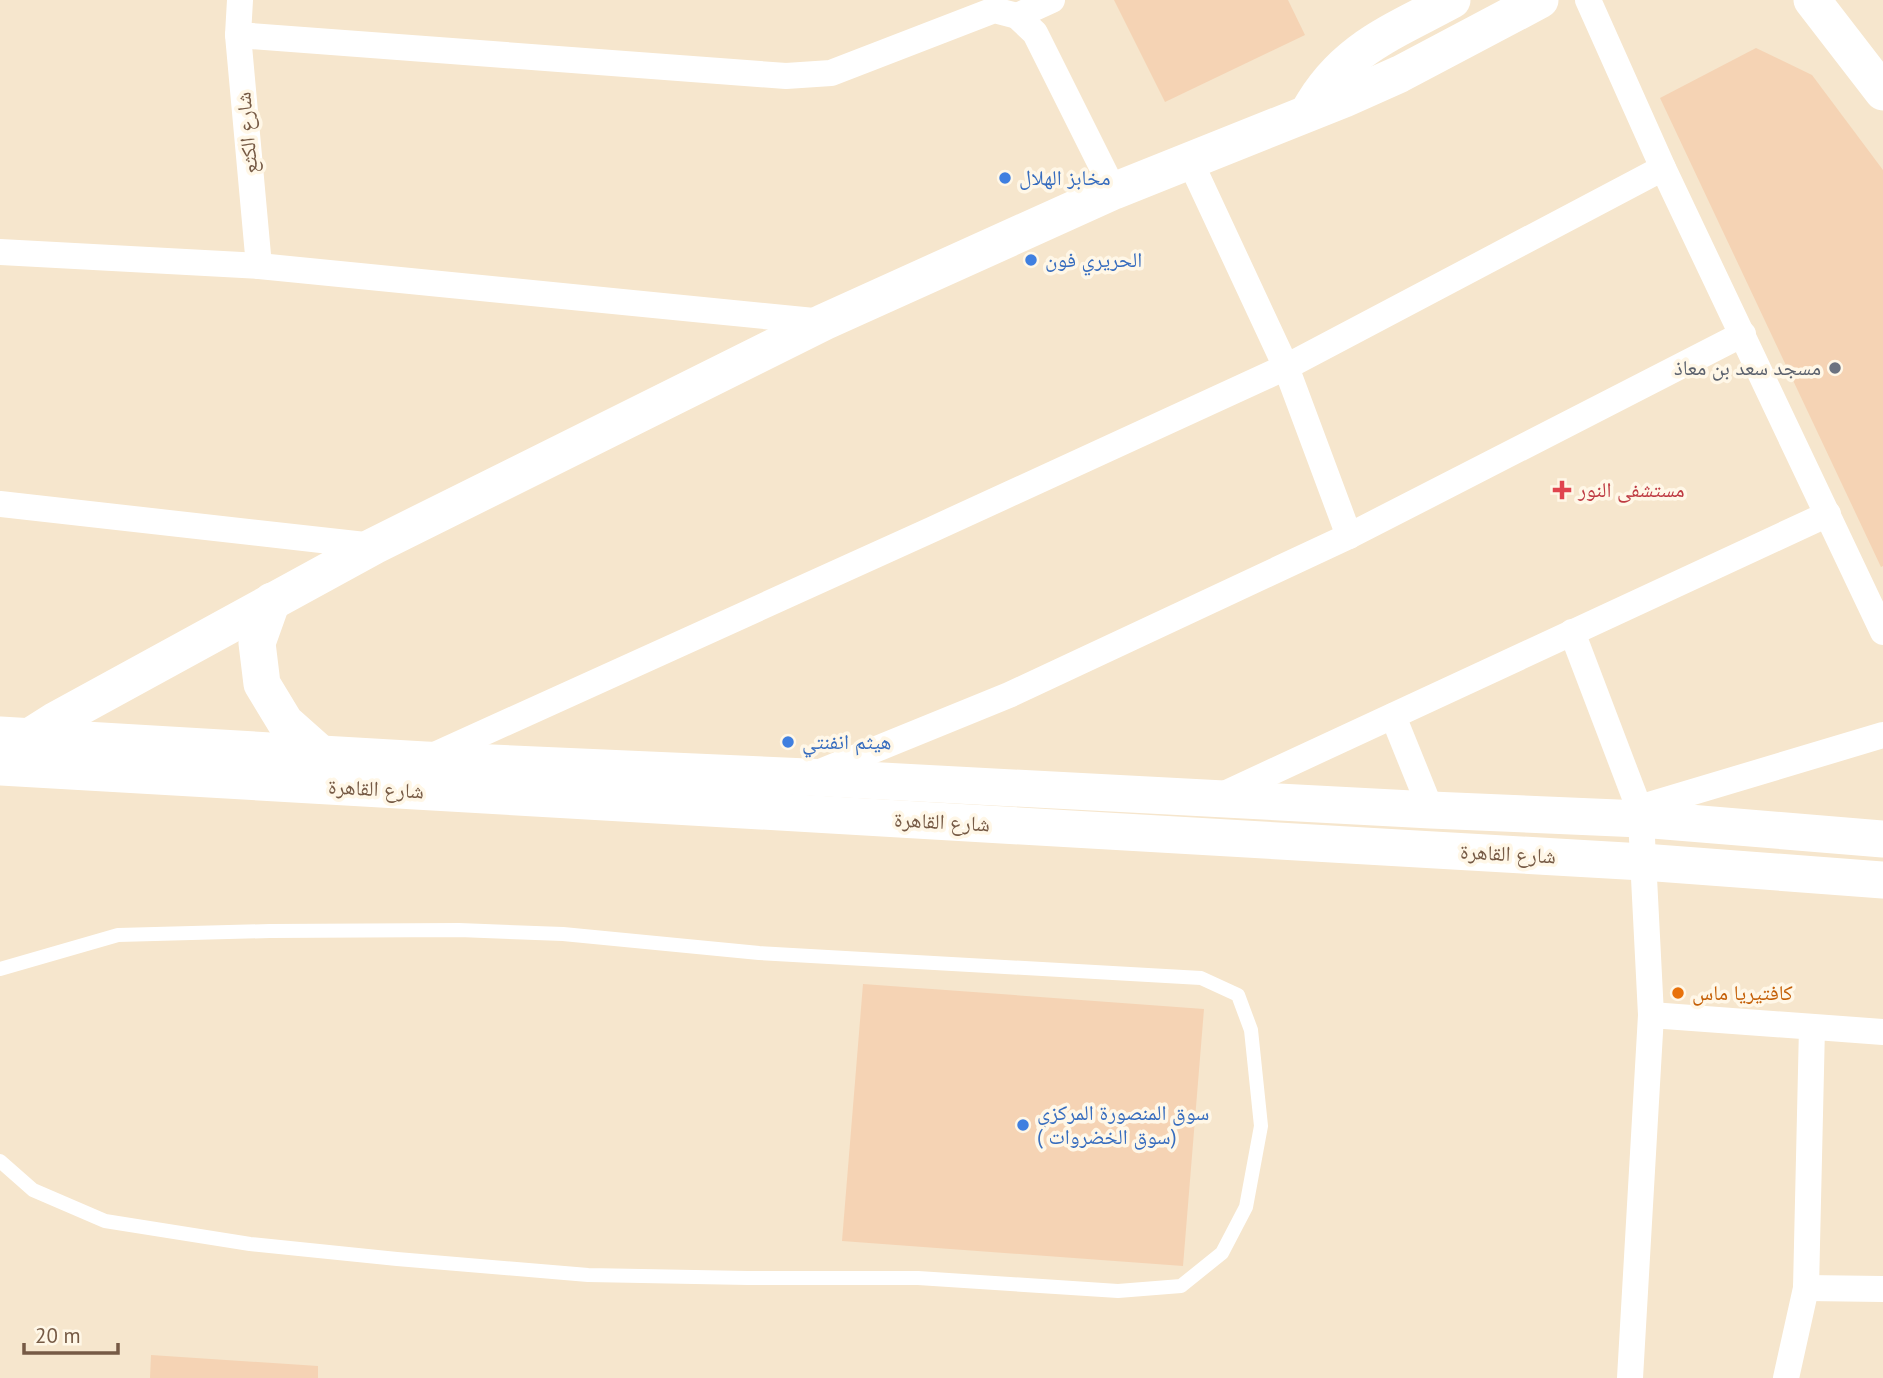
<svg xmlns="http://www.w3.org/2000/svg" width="1883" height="1378" viewBox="0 0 1883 1378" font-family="'PT Sans','Noto Naskh Arabic',sans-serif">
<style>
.residential{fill:#f6e6cd}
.building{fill:#f5d3b4}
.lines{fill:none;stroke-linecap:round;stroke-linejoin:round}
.lane{stroke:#fff;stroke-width:14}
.street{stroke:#fff;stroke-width:26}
.secondary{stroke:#fff;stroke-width:37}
.shop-dot{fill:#3f7fe0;stroke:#fff7e7;stroke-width:2.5}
.worship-dot{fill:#6b7280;stroke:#fff7e7;stroke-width:2.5}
.health-dot{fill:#e0444e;stroke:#fff7e7;stroke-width:2.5}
.food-dot{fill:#e8710a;stroke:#fff7e7;stroke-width:2.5}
.labels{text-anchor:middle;stroke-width:7;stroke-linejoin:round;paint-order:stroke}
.street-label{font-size:21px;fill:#765a45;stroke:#fff7e7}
.shop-label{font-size:21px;fill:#366cbe;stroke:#fff7e7;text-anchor:start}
.worship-label{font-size:21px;fill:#5b616d;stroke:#fff7e7;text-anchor:end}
.health-label{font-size:21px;fill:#be3a42;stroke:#fff7e7;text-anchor:start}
.food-label{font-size:21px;fill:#c56008;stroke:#fff7e7;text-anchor:start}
</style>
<rect width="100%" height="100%" fill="#fef4df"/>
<rect class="residential" x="0" y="0" width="1883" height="1378"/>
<g class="building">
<polygon points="1114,0 1288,0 1305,35 1165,102"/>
<polygon points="1756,48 1812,75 1883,170 1883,566 1881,567 1660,98"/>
<polygon points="863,984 1204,1009 1183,1266 842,1241"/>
<polygon points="151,1355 318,1366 318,1378 150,1378"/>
</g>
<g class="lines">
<polyline class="lane" points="0,969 118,935 270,931 459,930 563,934 759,953 1201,978 1238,995 1251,1030 1261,1126 1246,1207 1222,1253 1181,1286 1118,1291 918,1278 748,1278 588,1275 397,1259 250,1244 105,1221 33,1190 0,1161"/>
<g class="street">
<polyline points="240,0 238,35 259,266"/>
<polyline points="1588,0 1663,168 1883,632"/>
<polyline points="1017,16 1052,0"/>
<polyline points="238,35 786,76 831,73 994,10 1017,16 1035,33 1114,191"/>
<polyline points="1190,161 1286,367 1349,536"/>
<polyline points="0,252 259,266 824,322"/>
<polyline points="0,504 374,546"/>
<polyline points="1572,632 1639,808 1641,819 1651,1015 1630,1378"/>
<polyline points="1393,716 1431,810"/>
<polyline points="430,757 931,530 1286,367 1663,168"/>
<polyline points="815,774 1009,695 1349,536 1743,334"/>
<polyline points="1220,796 1828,514"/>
<polyline points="1639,808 1883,735"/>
<polyline points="1651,1015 1883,1032"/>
<polyline points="1806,1288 1883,1289"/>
<polyline points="1786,1378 1806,1288 1812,1027"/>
</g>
<g class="secondary">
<polyline points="1812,0 1883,92"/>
<path d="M1309,111C1343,49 1393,32 1452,0"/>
<polyline points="272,601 257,643 262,684 285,722 321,754"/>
<polyline points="0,735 425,760 807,777 1431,810 1641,819 1883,839"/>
<polyline points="26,739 56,720 374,546 824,322 1114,191 1344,99 1400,74 1540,0"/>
<polyline points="0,767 1643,862 1883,880"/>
</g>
</g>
<g class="shop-dot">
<circle cx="1005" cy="178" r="7"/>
<circle cx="1031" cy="260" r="7"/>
<circle cx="788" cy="742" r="7"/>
<circle cx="1023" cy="1125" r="7"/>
</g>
<circle class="worship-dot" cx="1835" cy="368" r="7"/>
<path class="health-dot" d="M1558.5 479.5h7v7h7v7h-7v7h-7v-7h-7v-7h7z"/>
<circle class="food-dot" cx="1678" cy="993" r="7"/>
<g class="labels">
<g class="street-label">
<text transform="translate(247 133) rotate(-95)" y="7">شارع الكثع</text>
<text transform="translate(376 789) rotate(3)" y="7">شارع القاهرة</text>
<text transform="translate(942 822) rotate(3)" y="7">شارع القاهرة</text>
<text transform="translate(1508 854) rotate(3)" y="7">شارع القاهرة</text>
</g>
<g class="shop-label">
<text x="1019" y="185">مخابز الهلال</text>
<text x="1045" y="267">الحريري فون</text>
<text x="802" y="749">هيثم انفنتي</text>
<text x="1037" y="1120">سوق المنصورة المركزي<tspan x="1037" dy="24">( سوق الخضروات)</tspan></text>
</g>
<g class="worship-label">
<text x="1821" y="375">مسجد سعد بن معاذ</text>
</g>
<g class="health-label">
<text x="1578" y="497">مستشفى النور</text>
</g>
<g class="food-label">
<text x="1692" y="1000">كافتيريا ماس</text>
</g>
</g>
<path d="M24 1343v10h94v-10" fill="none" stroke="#765a45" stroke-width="3.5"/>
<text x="35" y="1343" font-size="21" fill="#765a45" stroke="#fff7e7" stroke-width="5" paint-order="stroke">20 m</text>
</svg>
